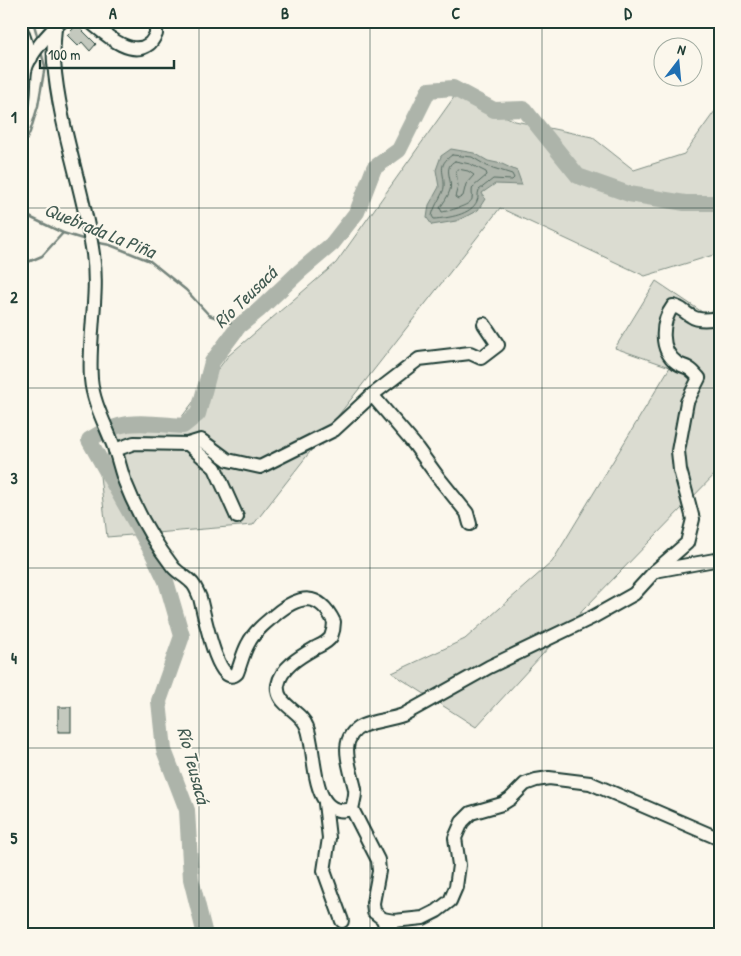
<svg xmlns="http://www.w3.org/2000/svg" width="741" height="956" viewBox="0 0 741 956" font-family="'Patrick Hand',sans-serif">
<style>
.green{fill:#dbdcd1;stroke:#7d8c82}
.water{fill:#adb4aa;stroke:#74847b}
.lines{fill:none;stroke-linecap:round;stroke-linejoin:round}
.shore{stroke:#586d63;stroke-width:1}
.stream{stroke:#74847b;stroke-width:2.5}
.river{stroke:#adb4aa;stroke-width:16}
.building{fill:#c4c9be;stroke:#1f3d34}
.minor-casing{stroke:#1f3d34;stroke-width:16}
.minor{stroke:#fbf7ec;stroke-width:12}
.grid{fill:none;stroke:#1f3d34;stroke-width:1;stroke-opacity:0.55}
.labels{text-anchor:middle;stroke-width:4;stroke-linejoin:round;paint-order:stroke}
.water-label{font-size:19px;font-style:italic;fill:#425b52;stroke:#fbf7ec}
.neatline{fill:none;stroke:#1f3d34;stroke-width:2}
.grid-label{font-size:16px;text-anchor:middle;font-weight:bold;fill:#1f3d34}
</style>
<rect width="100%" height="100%" fill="#fbf7ec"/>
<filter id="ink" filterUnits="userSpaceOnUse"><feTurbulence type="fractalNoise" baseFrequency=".02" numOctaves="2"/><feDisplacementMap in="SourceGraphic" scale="10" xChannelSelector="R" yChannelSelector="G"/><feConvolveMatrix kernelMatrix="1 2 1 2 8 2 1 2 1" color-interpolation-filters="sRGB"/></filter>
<g filter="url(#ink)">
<g class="green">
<polygon points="457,93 515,121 592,137 634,170 684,154 715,111 720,110 720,253 645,276 500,208 253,525 107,537 100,476 119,421 178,422 228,356 336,263"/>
<polygon points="656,281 720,324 720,469 584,609 476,727 392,673 465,639 552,562 670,367 615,348"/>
</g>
<polygon class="water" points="451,149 474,153 488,161 502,164 517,171 522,185 495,184 482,193 485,199 478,210 467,216 456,221 432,225 427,218 429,205 439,187 436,170 441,156"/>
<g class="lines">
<g class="shore">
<path d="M452,155L472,157L487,166L512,174L514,178L512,180L493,179L479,190C477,195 479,197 477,201C471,215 448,218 434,219L432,216C434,205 444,193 444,187C445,172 436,166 452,155Z"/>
<path d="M455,161L470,164L486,172L487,175L473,187C471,191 473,195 472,199C470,206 448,211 442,212L440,208C443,203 448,197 450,190C453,180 442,167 455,161Z"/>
<polygon points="458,169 468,171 474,175 466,184 463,196 458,199 455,197 458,186 456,171"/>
</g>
<g class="stream">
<polyline points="33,21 38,39"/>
<polyline points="21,151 30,132 38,106 45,66 41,52"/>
<polyline points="21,213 63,233 86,240"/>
<polyline points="94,242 110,245 150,261 186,290 209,315 239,326"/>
<polyline points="21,265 42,256 63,233"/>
</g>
<path class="river" d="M205,935L191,879L187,810L164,750L159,701L182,636L166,581L152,552L89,440C123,417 144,423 183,426L198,414L212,362L239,326L259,310L299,272L332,244L357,212L374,168L399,150L429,90L453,88L494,110L524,109L578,176L629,194L685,203H720"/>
</g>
<g class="building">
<polygon points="77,25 96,44 90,51 82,42 78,46 67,35"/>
<rect x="58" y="707" width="13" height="25"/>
</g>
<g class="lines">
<g class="minor-casing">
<g id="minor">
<path d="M89,21C103,32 130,59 149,44C152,42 154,37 156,34V21"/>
<path d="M55,28C54,39 53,51 54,62C59,127 84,190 93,254C99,295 88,337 91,379C93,404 107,427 115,450C119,461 121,472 125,482C137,513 154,542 173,567C178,573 185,576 191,582C195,585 198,593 200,598C203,608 218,692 237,673C241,663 243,653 248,644C254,632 265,623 275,615C299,595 319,591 334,622C334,627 333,632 331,637C327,643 321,645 315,648C301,656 281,667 278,685C275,705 301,710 307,727C317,751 309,821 352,809C353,803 356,796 355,789C351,769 336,738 362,726C375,720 390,720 403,715L489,667L593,617L634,594L655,571L687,543L693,519L680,470L678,451L687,402L699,378C697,376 694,372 691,370C687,366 681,366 677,363C659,350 661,322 673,306C683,308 683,312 691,316C698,321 711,320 720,317"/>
<polyline points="21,29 31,58"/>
<path d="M21,110C25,98 23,84 25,71C28,56 50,31 62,21"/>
<polyline points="372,395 414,444 438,477 467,513 470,524"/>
<polyline points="188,444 201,440 228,460 260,467 334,430 372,395 419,359 470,353 481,358 498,345 484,324"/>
<polyline points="115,450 134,443 188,444 215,468 237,517"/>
<polyline points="655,571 720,559"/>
<polyline points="325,803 329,838 324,871 342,921"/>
<polyline points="352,809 378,860 379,871 373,903 374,912 383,919 394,921 423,918 437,911 450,901 456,887 459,865 455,838 462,822 471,813 502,804 510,799 525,784 536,780 549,778 590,783 720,839"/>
<polyline points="383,919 388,935"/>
</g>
</g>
<use href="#minor" class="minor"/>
</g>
</g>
<path class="grid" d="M199,21V935M370,21V935M542,21V935M21,208H720M21,388H720M21,568H720M21,748H720"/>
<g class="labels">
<g class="water-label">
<text transform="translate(100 230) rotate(22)" y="7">Quebrada La Piña</text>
<text transform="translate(245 297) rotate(-44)" y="7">Río Teusacá</text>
<text transform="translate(194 765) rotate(75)" y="7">Río Teusacá</text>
</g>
</g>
<rect width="741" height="956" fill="none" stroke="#fbf7ec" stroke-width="55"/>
<g transform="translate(678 62) rotate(16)"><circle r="24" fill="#fbf7ec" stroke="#a3ada2"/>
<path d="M0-4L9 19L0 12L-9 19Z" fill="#1f6fb2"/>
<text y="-8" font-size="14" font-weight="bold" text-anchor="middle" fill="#1f3d34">N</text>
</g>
<path d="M40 60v8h134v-8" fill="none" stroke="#1f3d34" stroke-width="2.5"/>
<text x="48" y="60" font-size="15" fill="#1f3d34" stroke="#fbf7ec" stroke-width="4" paint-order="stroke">100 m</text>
<rect x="28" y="28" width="686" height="900" class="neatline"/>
<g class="grid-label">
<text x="113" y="19">A</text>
<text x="285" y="19">B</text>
<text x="456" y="19">C</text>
<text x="628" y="19">D</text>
<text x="14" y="123">1</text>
<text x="14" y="303">2</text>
<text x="14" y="484">3</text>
<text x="14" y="664">4</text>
<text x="14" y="844">5</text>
</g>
</svg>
